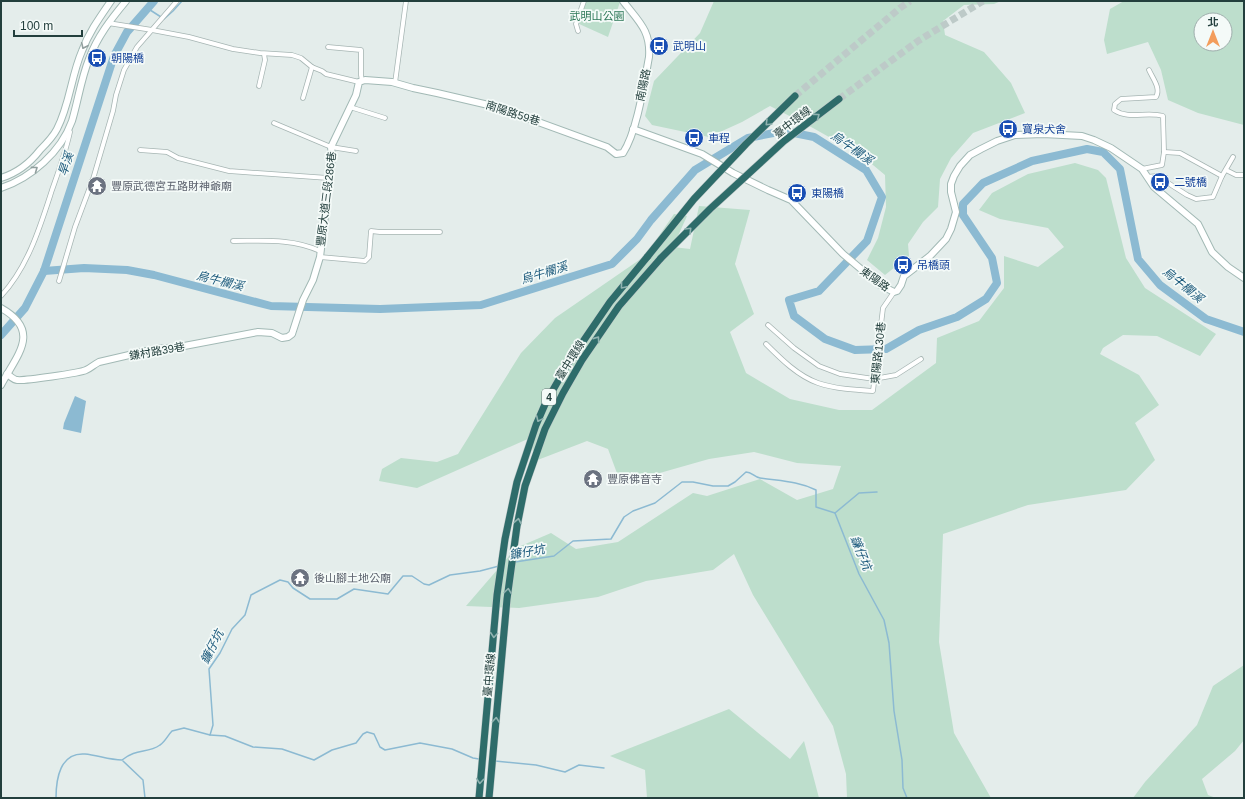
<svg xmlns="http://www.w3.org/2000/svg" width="1245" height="799" viewBox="0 0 1245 799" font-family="Arial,'Noto Sans TC',sans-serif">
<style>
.green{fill:#bddecc;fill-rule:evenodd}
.water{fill:#8cbad2}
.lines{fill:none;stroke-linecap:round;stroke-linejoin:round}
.stream{stroke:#8cbad2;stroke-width:1.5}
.river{stroke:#8cbad2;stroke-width:8}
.highway-tunnel{stroke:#bdcac8;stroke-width:7;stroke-dasharray:7 3.5;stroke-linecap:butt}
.street-casing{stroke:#a6b5b3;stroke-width:5.5}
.secondary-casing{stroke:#a2b9b5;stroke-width:8}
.highway-casing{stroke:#c1c9c9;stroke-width:8}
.street{stroke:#fff;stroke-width:4}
.secondary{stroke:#fff;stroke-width:6}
.highway{stroke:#2e6c6a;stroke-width:7}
.highway-bridge-casing{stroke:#c1c9c9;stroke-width:8;stroke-linecap:butt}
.highway-bridge{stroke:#2e6c6a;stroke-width:7}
.oneway{stroke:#919f9e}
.oneway2{stroke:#91b3b1}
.labels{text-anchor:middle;stroke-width:3.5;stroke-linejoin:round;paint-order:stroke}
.shield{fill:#f4faf8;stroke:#627775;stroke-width:1}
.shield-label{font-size:10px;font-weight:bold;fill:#233f3d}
.park-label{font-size:11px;fill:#2c7757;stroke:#f4faf8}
.transit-label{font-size:11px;fill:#164399;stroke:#f4faf8;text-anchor:start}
.street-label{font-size:11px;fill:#233f3d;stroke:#f4faf8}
.worship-label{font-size:11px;fill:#5b616d;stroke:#f4faf8;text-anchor:start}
.water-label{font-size:12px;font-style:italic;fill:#1c5a7c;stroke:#f4faf8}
</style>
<rect width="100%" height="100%" fill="#e4edeb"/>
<g class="green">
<polygon points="585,1 620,1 620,2 608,37 577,23"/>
<polygon points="714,1 1001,1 994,4 964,5 943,21 945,35 984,52 1011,83 1025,113 973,133 951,158 940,179 938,207 923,222 908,244 909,256 885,275 867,260 878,238 886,207 885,175 861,155 813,128 770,106 742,122 709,137 652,125 645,116 654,81 700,33"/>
<path d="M1124,1H1244V125L1198,113L1168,100L1161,70L1148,42L1107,54L1104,40L1110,9ZM1201,20H1225V44H1201Z"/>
<polygon points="1075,163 1098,170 1106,178 1126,258 1145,288 1216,334 1200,356 1157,336 1123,335 1103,348 1100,354 1139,375 1159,405 1135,423 1155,460 1126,490 1028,505 943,534 939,642 954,733 991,798 847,798 846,774 833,726 753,595 734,554 713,570 646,581 598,597 519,608 466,606 516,548 551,533 576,549 618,542 693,493 707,496 760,479 797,500 833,489 841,466 797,463 754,452 709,459 621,484 608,449 587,441 535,461 530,438 417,488 379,481 382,469 401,458 437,462 458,454 521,353 555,318 645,256 674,214 687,216 673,247 690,249 699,206 750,210 735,264 754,314 730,332 746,373 790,399 839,410 872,410 936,363 937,338 979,321 1004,288 1004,256 1038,267 1064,247 1048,228 1000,219 979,210 992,193 1028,174"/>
<polygon points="1244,665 1244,740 1235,751 1202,779 1208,795 1216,798 1133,798 1145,782 1197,725 1213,686"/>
<polygon points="729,709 790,759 804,741 819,798 647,798 645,770 610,756"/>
</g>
<polygon class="water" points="75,396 86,401 81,433 63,429 64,423"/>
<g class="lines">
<g class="stream">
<polyline points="147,8 161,17"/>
<polyline points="164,19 173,11 182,1"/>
<polyline points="835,513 859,574 884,620 889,643 894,711 902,760 903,788 907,798"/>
<polyline points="835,513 859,493 877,492"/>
<path d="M515,562L554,556L573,541L611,539L624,517L633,511L655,503L682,482H693L713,486H728L735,482L746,472C752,472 754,477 760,478C779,481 798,481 816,490V507L835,513"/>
<polyline points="210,735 225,736 253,747 282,749 314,760 332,750 356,743 363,734 367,732 374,734 380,747 385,750 420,743 452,749 473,758 479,759"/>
<polyline points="123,761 143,780 145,798"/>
<polyline points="495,761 536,765 565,772 579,765 604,768"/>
<path d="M56,798C56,779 60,752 85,754C97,755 109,760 122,760C137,748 147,754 160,745C165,742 168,735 172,731L184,728L210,735L213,725L209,669L220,653L232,629L245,615L251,595L280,580L288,582L293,588L310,599H337L354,589L388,594L403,576H412L424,584L429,585L450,575L480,571L499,566"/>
</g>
<g class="river">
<polyline points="44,271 84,268 127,270 154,275 271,306 380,309 481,305 612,264 637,239 651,220 695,170 748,138 784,131 814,137 866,170 882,197 867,241 819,291 789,300 794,316 825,339 855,350 886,349 919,330 957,317 986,299 997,283 992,258 963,215 963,204 983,183 1032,161 1087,149 1103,152 1120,169 1138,259 1160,285 1206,319 1244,332"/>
<polyline points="1,335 25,308 44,271 114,56 127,32 154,1"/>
</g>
<g class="highway-tunnel">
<polyline points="795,96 900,8 910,1"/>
<polyline points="839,99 918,41 983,1"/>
</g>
<g class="street-casing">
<g id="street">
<polyline points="108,23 152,30 189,37 233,49 260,53 292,55 301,58 312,67 322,71 326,74 359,82"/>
<polyline points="578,31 576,24 584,1"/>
<polyline points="328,47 361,50 361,75 362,81"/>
<polyline points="395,83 406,1"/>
<polyline points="259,86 265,60 264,54"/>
<polyline points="303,98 312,67"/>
<polyline points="350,107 385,118"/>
<polyline points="274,123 331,147 356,151"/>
<polyline points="140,150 167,152 178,158 229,171 328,178"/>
<polyline points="1164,152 1180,153 1222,176"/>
<path d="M1142,169L1162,165L1164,152L1163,116C1147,111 1129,120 1114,110L1115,104L1121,99L1156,97C1161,88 1153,79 1149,70"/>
<polyline points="1226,170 1236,175 1244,175"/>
<polyline points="1147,177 1157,176 1187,195 1196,199 1213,197 1222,176 1233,157"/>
<path d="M233,241C262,241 292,238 320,251"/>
<polyline points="320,257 365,261 369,257 371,231 380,232 440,232"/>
<polyline points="59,281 75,227 93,179 113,111 116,95 124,70 137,47 177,1"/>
<path d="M1,296C28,267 40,227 52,190C59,170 66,151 70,132"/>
<polyline points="768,325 794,348 819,366 840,374 874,379 896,375 921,359"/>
<path d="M766,344C781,359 798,376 818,383C836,389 855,390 873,391L883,308L894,292"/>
</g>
</g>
<g class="secondary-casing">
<g id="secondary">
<polyline points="633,129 702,154 733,173 768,190 791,200 843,254 880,285 894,292 897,291 901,285 904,276 930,256 946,239 951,229 956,212 951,192 951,184 954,176 960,166 970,155 981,149 997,141 1015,135 1043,134 1082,136 1094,140 1111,148 1142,169 1154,187 1198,224 1212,252 1228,267 1244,278"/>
<path d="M1,178C17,173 30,163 40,150C46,144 53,137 57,129C70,104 71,76 82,51C89,32 100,17 111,1"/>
<path d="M1,188C31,178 61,152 72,121C78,101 81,79 89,59C97,37 111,19 126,1"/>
<path d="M1,308C42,331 17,355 1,385"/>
<path d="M7,374C10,376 14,380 17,380C24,381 80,373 86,370C91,368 93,365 99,362L155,349L179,347L258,332L272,333L282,338L288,337L292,334L303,300L313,280L320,257L332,157L331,147L356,95L359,82L365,80L392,82L413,88L437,93L497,107L607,147L616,154L623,153C637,132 644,84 649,57C651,30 638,21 623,1"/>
</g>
</g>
<g class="highway-casing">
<g id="highway">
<polyline points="479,798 497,595 505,539 517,482 536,425 546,402 569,362 610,302 648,256"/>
<polyline points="489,798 507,599 517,526 525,486 545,429 563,393 582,360 619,306 661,258"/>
</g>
</g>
<use href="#street" class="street"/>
<use href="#secondary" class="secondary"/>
<use href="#highway" class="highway"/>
<g class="highway-bridge-casing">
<g id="highway-bridge">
<polyline points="648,256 694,199 746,144 795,96"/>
<polyline points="661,258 710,209 784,141 839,99"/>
</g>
</g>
<use href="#highway-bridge" class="highway-bridge"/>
</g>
<defs><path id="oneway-chevron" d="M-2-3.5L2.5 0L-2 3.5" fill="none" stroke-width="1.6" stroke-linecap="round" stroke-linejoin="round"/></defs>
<g class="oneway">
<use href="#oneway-chevron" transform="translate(84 46) rotate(115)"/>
<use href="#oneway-chevron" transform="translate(35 169) rotate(-36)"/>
</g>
<g class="oneway2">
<use href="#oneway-chevron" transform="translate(817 116) rotate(-37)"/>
<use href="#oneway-chevron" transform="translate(768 123) rotate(135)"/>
<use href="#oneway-chevron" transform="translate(689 230) rotate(-45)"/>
<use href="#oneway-chevron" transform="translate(623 286) rotate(130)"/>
<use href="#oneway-chevron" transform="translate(597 339) rotate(-55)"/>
<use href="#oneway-chevron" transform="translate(539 419) rotate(114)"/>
<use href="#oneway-chevron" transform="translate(518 521) rotate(-79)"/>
<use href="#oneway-chevron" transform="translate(508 591) rotate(-82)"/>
<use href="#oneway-chevron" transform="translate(494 635) rotate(95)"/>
<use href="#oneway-chevron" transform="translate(496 720) rotate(-85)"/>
<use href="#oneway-chevron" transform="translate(480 781) rotate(95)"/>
</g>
<defs>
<g id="bus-disc" transform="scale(1)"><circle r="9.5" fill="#1a4fb4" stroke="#f4faf8"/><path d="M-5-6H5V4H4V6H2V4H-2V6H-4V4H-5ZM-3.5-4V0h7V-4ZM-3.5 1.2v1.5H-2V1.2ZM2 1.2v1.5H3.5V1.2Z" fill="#fff"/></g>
<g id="temple-disc" transform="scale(1)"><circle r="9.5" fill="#6b7280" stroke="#f4faf8"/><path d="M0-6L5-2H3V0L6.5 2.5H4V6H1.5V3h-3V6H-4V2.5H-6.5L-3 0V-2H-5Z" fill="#fff"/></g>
</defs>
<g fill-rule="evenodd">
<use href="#bus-disc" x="659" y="46"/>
<use href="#bus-disc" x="97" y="58"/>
<use href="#bus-disc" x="1008" y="129"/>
<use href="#bus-disc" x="694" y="138"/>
<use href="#bus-disc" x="1160" y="182"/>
<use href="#temple-disc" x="97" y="186"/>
<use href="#bus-disc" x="797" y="193"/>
<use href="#bus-disc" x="903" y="265"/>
<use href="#temple-disc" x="593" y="479"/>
<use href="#temple-disc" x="300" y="578"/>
</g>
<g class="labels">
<rect class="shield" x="542" y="389" width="14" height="16" rx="3"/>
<g class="shield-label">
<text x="549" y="401">4</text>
</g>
<g class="park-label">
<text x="597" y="20">武明山公園</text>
</g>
<g class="transit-label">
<text x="673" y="50">武明山</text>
<text x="111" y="62">朝陽橋</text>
<text x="1022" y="133">寶泉犬舍</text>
<text x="708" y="142">車程</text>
<text x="1174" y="186">二號橋</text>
<text x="811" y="197">東陽橋</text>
<text x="917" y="269">吊橋頭</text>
</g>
<g class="street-label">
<text transform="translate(643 85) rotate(-78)" y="4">南陽路</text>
<text transform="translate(513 113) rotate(18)" y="4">南陽路59巷</text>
<text transform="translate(792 122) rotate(-38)" y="4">臺中環線</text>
<text transform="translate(326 199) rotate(-83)" y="4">豐原大道三段286巷</text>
<text transform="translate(875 279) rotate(35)" y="4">東陽路</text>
<text transform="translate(157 351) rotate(-10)" y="4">鎌村路39巷</text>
<text transform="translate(878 353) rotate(-84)" y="4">東陽路130巷</text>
<text transform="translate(570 360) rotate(-58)" y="4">臺中環線</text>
<text transform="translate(489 675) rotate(-85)" y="4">臺中環線</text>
</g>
<g class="worship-label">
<text x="111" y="190">豐原武德宮五路財神爺廟</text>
<text x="607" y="483">豐原佛音寺</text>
<text x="314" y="582">後山腳土地公廟</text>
</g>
<g class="water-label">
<text transform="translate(852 148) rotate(35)" y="4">烏牛欄溪</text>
<text transform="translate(66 164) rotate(-72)" y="4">旱溪</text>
<text transform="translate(544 273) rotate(-17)" y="4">烏牛欄溪</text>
<text transform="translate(220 281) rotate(14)" y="4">烏牛欄溪</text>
<text transform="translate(1183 285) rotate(39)" y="4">烏牛欄溪</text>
<text transform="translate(527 552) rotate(-10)" y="4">鐮仔坑</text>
<text transform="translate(861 553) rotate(68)" y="4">鐮仔坑</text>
<text transform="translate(212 647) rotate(-63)" y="4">鐮仔坑</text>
</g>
</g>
<rect width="1245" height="799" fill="none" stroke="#233f3d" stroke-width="4"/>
<g transform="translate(1213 32)"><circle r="19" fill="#f4faf8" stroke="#a0afad"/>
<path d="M0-3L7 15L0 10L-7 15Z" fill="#f39d5c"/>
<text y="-6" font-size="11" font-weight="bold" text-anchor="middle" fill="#233f3d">北</text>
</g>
<path d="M14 30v6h68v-6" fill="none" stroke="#233f3d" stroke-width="2"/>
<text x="20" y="30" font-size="12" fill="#233f3d" stroke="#f4faf8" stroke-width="3" paint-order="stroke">100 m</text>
</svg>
